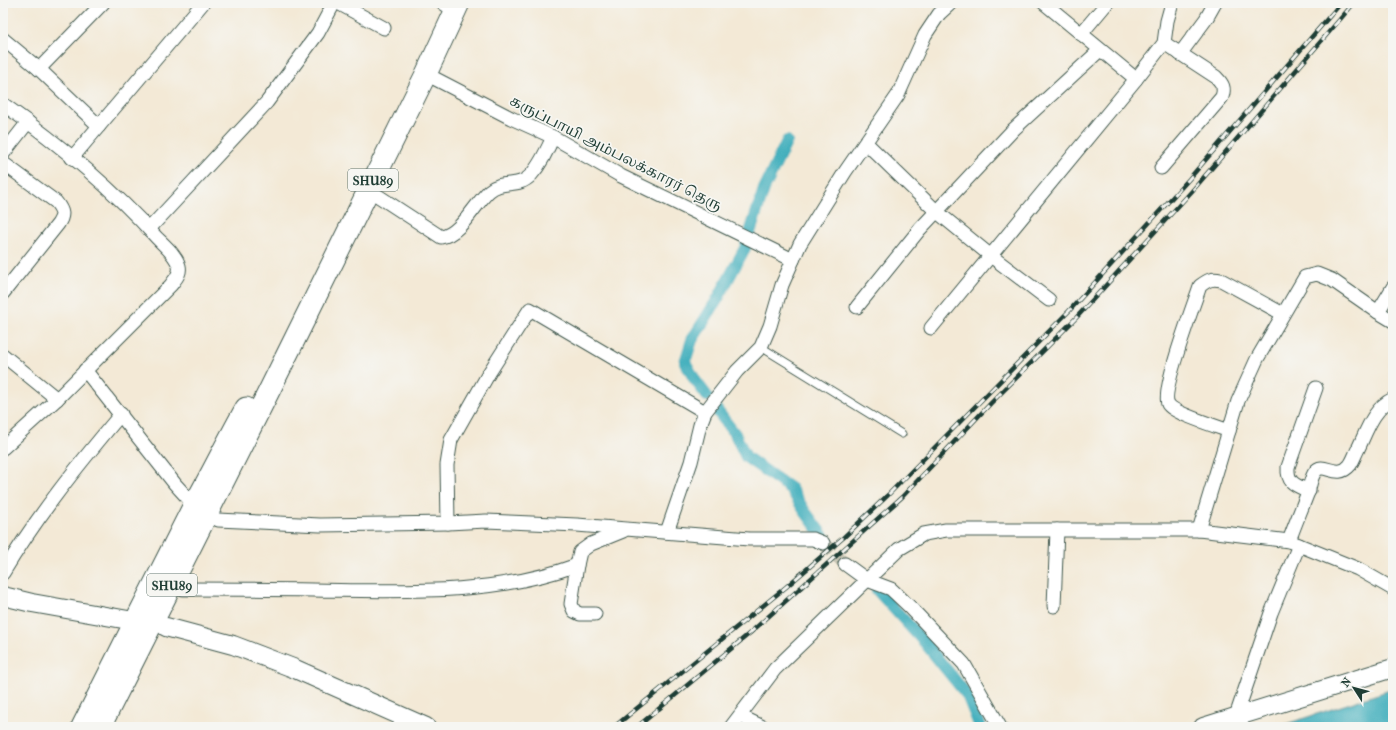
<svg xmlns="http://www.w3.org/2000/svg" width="1396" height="730" viewBox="0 0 1396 730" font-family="'IM FELL French Canon','Noto Serif Tamil',serif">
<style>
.water{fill:#40aebc;stroke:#307678}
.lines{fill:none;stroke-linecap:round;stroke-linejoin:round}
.canal{stroke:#40aebc;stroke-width:12}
.minor-tunnel{stroke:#c9c7b6;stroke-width:13;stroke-dasharray:13 6;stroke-linecap:butt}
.service-casing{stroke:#3f574c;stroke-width:9}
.minor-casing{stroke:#3f574c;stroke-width:15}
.secondary-casing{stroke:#3f574c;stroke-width:20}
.primary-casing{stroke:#3f574c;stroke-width:23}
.service{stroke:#fff;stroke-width:7}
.minor{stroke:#fff;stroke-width:13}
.secondary{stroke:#fff;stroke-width:18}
.primary{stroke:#fff;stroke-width:21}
.rail-casing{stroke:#1f3d34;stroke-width:4.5}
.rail{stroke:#f6f6f2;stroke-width:3;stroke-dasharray:9;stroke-linecap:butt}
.labels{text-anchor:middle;stroke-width:3.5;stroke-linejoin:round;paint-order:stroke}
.shield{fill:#f6f6f2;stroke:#60746d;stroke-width:1}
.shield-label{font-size:13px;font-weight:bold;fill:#1f3d34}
.street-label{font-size:14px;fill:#1f3d34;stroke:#f6f6f2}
</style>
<rect width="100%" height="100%" fill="#f6f6f2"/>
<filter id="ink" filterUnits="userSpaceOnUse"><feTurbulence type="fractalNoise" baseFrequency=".025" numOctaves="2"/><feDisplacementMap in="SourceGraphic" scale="8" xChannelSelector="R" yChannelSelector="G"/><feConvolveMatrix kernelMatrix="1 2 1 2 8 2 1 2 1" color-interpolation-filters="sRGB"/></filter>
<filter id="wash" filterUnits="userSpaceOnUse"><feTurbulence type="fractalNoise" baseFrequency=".012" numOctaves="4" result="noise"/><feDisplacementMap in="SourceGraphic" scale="16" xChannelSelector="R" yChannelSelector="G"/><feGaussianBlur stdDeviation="0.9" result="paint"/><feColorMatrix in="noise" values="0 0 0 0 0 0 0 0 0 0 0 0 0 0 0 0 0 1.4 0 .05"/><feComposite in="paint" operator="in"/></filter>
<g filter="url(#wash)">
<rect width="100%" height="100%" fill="#f3e9d6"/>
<polygon class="water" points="1393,689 1393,727 1277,727"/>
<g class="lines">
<g class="canal">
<polyline points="707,396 695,380 685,362 692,340 717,300 745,248 764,189 787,141"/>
<polyline points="715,408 735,434 746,457 791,489 804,510 823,536"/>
<polyline points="877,590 925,643 967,695 980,727"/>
</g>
</g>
</g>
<g filter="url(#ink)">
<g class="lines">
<polyline class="minor-tunnel" points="823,543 845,564"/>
<g class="service-casing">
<polyline id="service" points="761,347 902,434"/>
</g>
<g class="minor-casing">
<g id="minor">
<polyline points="338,3 384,28"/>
<polyline points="443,3 455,11"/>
<polyline points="1044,3 1136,79"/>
<polyline points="1081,34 1107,3"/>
<polyline points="3,39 39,69 99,126"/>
<polyline points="1180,54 1206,19 1215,3"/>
<polyline points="39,69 103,3"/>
<polyline points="426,74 511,118 553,137 621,176 793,260"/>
<path d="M3,104C58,143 112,188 157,238C165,246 176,255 179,266C181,274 175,279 171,285L57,399L3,448"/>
<polyline points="866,143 936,211 991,256 1049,300"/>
<polyline points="3,154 28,122"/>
<polyline points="72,158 203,3"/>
<path d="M3,163L56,202C63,211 64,215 58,224L3,293"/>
<path d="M1161,168L1222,97C1225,88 1223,84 1216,77L1164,43"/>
<path d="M369,190L441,237C460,235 475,204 489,191C503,179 518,189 531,175C541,164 547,150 553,137"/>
<polyline points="149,229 267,102 318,33 334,3"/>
<polyline points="857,307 920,229 1014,129 1100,50"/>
<polyline points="1378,312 1393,287"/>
<polyline points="931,328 1136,79 1164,43 1167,21 1172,3"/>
<polyline points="3,355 57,399"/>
<polyline points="85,370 175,484 194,505"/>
<path d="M1229,431C1218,427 1173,413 1168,404C1161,391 1194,304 1200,286C1208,280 1211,278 1221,280L1283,314"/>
<path d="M1309,491C1295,485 1287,483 1288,467L1316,388"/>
<polyline points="218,520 320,525 448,523 486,521 577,525 749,539 813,539 823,543"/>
<polyline points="448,523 447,465 451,440 489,373 530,309 705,412"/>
<polyline points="1199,530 1238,401 1257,359 1305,277 1317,274 1332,280 1378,312 1393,321"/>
<polyline points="667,532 691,462 700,425 705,412 737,371 761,347 770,326 782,285 800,244 845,172 898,95 925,35 939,14 951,3"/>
<path d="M1289,541C1295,524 1302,508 1308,492C1310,486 1311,477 1315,472C1323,460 1337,481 1350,465C1353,461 1355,455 1357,451C1366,433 1373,408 1393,399"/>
<polyline points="845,564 867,580 891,589 910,607 964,664 1000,727"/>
<path d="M3,573C37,516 78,465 121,414"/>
<path d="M183,589C226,589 270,589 313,590C401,591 493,596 577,565"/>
<polyline points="1054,606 1057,530"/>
<polyline points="595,614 580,614 574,611 571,604 577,565 580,552 591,544 623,531"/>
<polyline points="740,716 763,727"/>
<polyline points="1236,716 1271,613 1299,545"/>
<polyline points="731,727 775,669 899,549 924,534 946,530 1199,530 1289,541 1358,569 1393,589"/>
</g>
</g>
<g class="secondary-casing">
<g id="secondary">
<polyline points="3,596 32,603 134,621"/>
<polyline points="166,627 233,645 293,668 426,727"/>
<polyline points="1203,727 1393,668"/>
</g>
</g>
<g class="primary-casing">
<g id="primary">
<path d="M82,727L194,505C212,473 228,440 246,408"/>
<polyline points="100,727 270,389 426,74 459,3"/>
</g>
</g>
<use href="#service" class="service"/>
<use href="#minor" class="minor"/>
<use href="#secondary" class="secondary"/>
<use href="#primary" class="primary"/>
<g class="rail-casing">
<g id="rail">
<polyline points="614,727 786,587 844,537 888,495 1069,311 1189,179 1341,3"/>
<polyline points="637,727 750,633 902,497 991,403 1076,318 1192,191 1354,3"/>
</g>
</g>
<use href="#rail" class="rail"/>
</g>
</g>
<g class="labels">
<g class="shield">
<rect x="348" y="169" width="50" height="22" rx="3"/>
<rect x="147" y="574" width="50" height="22" rx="3"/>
</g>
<g class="shield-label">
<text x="373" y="185">SHU89</text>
<text x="172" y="590">SHU89</text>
</g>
<g class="street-label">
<text transform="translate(616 153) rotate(27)" y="5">கருப்பாயி அம்பலக்காரர் தெரு</text>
</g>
</g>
<rect width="1396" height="730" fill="none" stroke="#f6f6f2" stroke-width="16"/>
<g transform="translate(1354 688) rotate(306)" stroke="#f6f6f2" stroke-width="3" paint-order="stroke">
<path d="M0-3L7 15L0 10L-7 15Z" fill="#1f3d34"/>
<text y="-6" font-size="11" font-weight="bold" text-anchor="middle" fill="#1f3d34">N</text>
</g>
</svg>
